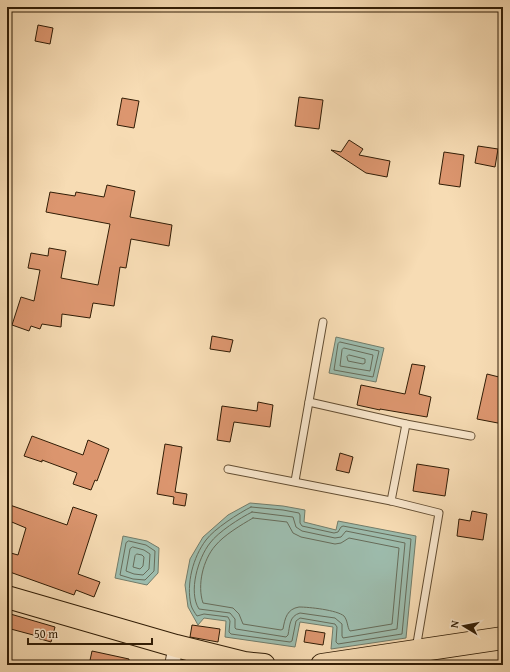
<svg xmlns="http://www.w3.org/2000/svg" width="510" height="672" viewBox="0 0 510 672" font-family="'Gentium Book Plus',serif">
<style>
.water{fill:#9dbcad;stroke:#727c6a}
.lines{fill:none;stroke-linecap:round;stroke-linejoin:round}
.shore{stroke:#676c5a;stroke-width:1}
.building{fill:#dc966f;stroke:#311d06}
.service-casing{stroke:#624d32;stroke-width:9}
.minor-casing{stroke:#624d32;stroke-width:16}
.primary-casing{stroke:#311d06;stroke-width:24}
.service{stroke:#fae8ce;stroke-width:7}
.minor{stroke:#fae8ce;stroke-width:14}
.primary{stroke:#f7dcb4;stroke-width:22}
</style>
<rect width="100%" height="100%" fill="#f7dcb4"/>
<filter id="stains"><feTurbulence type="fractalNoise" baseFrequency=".005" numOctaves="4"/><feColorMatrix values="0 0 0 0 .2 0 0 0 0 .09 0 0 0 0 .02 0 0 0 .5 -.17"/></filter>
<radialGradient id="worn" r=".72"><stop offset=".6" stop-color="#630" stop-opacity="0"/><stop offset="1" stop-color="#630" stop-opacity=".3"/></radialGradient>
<g class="water">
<polygon points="336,337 384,348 376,382 329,373"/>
<polygon points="250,503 283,506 305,510 304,522 336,530 338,521 416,536 406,638 331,649 333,627 300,622 295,647 225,637 226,621 204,618 198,625 188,607 185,585 190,559 203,537 228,515"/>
<polygon points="123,536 147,541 159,548 158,573 147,585 115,578"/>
</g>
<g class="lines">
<g class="shore">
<polygon points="340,342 379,351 373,377 334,370 338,344"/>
<polygon points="344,348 373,355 370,371 340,366 342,350"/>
<polygon points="349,355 365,359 365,363 363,364 348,361 347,357"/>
<path d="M251,507L283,510L299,513L300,515V523L302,526L334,533L338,532L341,527L343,526L411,539L402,634L338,644L336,642L337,627L335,624L300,618L296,621L292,641L290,642L231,634L229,632L230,621L228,617L204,614L197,616C195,613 192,609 191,605C186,584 193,557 206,540C214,529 239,513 251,507Z"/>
<path d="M252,512L293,517L296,527L302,531L335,538L341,537L346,531L405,543L397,629L343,638L342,636V624L335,618L300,613C289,616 290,626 288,635L286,637L236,629L235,628V619L230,613L199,609C188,592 198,558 210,543C218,532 240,518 252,512Z"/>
<path d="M253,518L287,522L293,533L301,537L335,544L341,543L349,538L399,548L392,624L350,631C347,627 348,621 344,616C337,610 309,607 299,607C287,609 285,618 283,629L281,630L243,624L239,614L233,608L203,603C197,585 203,560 215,546C224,535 241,525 253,518Z"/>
<polygon points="129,541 146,545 155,551 154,571 145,580 133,579 120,575 126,543"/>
<polygon points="133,547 144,550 150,554 149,569 143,575 134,574 126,571 130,549"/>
<polygon points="137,554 142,555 144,557 143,566 140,569 133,567 135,556"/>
</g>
</g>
<g class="building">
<polygon points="38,25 53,28 50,44 35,41"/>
<polygon points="299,97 323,100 319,129 295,126"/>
<polygon points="122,98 139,101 134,128 117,125"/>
<polygon points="349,140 363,149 359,155 390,161 387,177 366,173 331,150 341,152"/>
<polygon points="478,146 498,149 495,167 475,163"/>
<polygon points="444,152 464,155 460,187 439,184"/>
<polygon points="107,185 135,191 130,217 172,225 169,246 131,239 126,268 120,267 114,306 93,303 90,318 62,314 61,327 42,324 40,329 31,326 29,331 12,325 21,297 34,301 40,270 28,268 31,253 48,256 49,248 66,251 61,278 98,285 110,224 46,212 50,192 75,196 76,192 104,197"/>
<polygon points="212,336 233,340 230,352 210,349"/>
<polygon points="412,364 425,366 419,394 431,397 427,417 380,409 380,410 357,405 361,385 405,394"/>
<polygon points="487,374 503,378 503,424 477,419"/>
<polygon points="258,402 273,405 270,427 234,422 230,442 217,440 222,406 257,411"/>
<polygon points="32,436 83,455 88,440 109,449 97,481 95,480 91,490 73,484 77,473 42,460 42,462 24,456"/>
<polygon points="165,444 182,447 175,492 187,494 185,506 173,504 174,497 157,494"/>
<polygon points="340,453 353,457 349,473 336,470"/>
<polygon points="417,464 449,469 445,496 413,491"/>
<polygon points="7,504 67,525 73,507 97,515 78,574 100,582 94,597 76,590 74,595 7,571 7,552 18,555 26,528 7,520"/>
<polygon points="472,511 487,514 483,540 457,536 459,519 470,521"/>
<polygon points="7,613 55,627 51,642 37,638 37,636 7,628"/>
<polygon points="192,625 220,629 218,642 190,637"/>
<polygon points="306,630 325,633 323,645 304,642"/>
<polygon points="92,651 129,659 129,665 89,665"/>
</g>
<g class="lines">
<g class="service-casing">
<g id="service">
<polyline points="309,402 406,424 471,436"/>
<polyline points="228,469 391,501 439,513 416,649"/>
<polyline points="295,481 323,322"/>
<polyline points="391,501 406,424"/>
</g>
</g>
<g class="minor-casing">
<polyline id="minor" points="172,665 176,646"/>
</g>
<g class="primary-casing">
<g id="primary">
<polyline points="7,597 176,646 244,663 264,665"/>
<polyline points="322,665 503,638"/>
</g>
</g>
<use href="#service" class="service"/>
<use href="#minor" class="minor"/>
<use href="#primary" class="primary"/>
</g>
<rect width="510" height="672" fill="none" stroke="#f7dcb4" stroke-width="24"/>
<rect x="8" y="8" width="494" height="656" fill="none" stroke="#311d06" stroke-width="2"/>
<rect x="12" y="12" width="486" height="648" fill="none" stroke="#311d06"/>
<g transform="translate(464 626) rotate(280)" stroke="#fae8ce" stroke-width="3" paint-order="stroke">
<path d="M0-3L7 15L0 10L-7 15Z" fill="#311d06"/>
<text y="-6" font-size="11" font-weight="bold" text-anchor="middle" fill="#311d06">N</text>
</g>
<path d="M28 638v6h124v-6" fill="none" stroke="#311d06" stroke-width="2"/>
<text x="34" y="638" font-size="12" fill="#311d06" stroke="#fae8ce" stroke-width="3" paint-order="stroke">50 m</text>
<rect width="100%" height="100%" filter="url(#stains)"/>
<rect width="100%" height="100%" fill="url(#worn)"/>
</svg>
